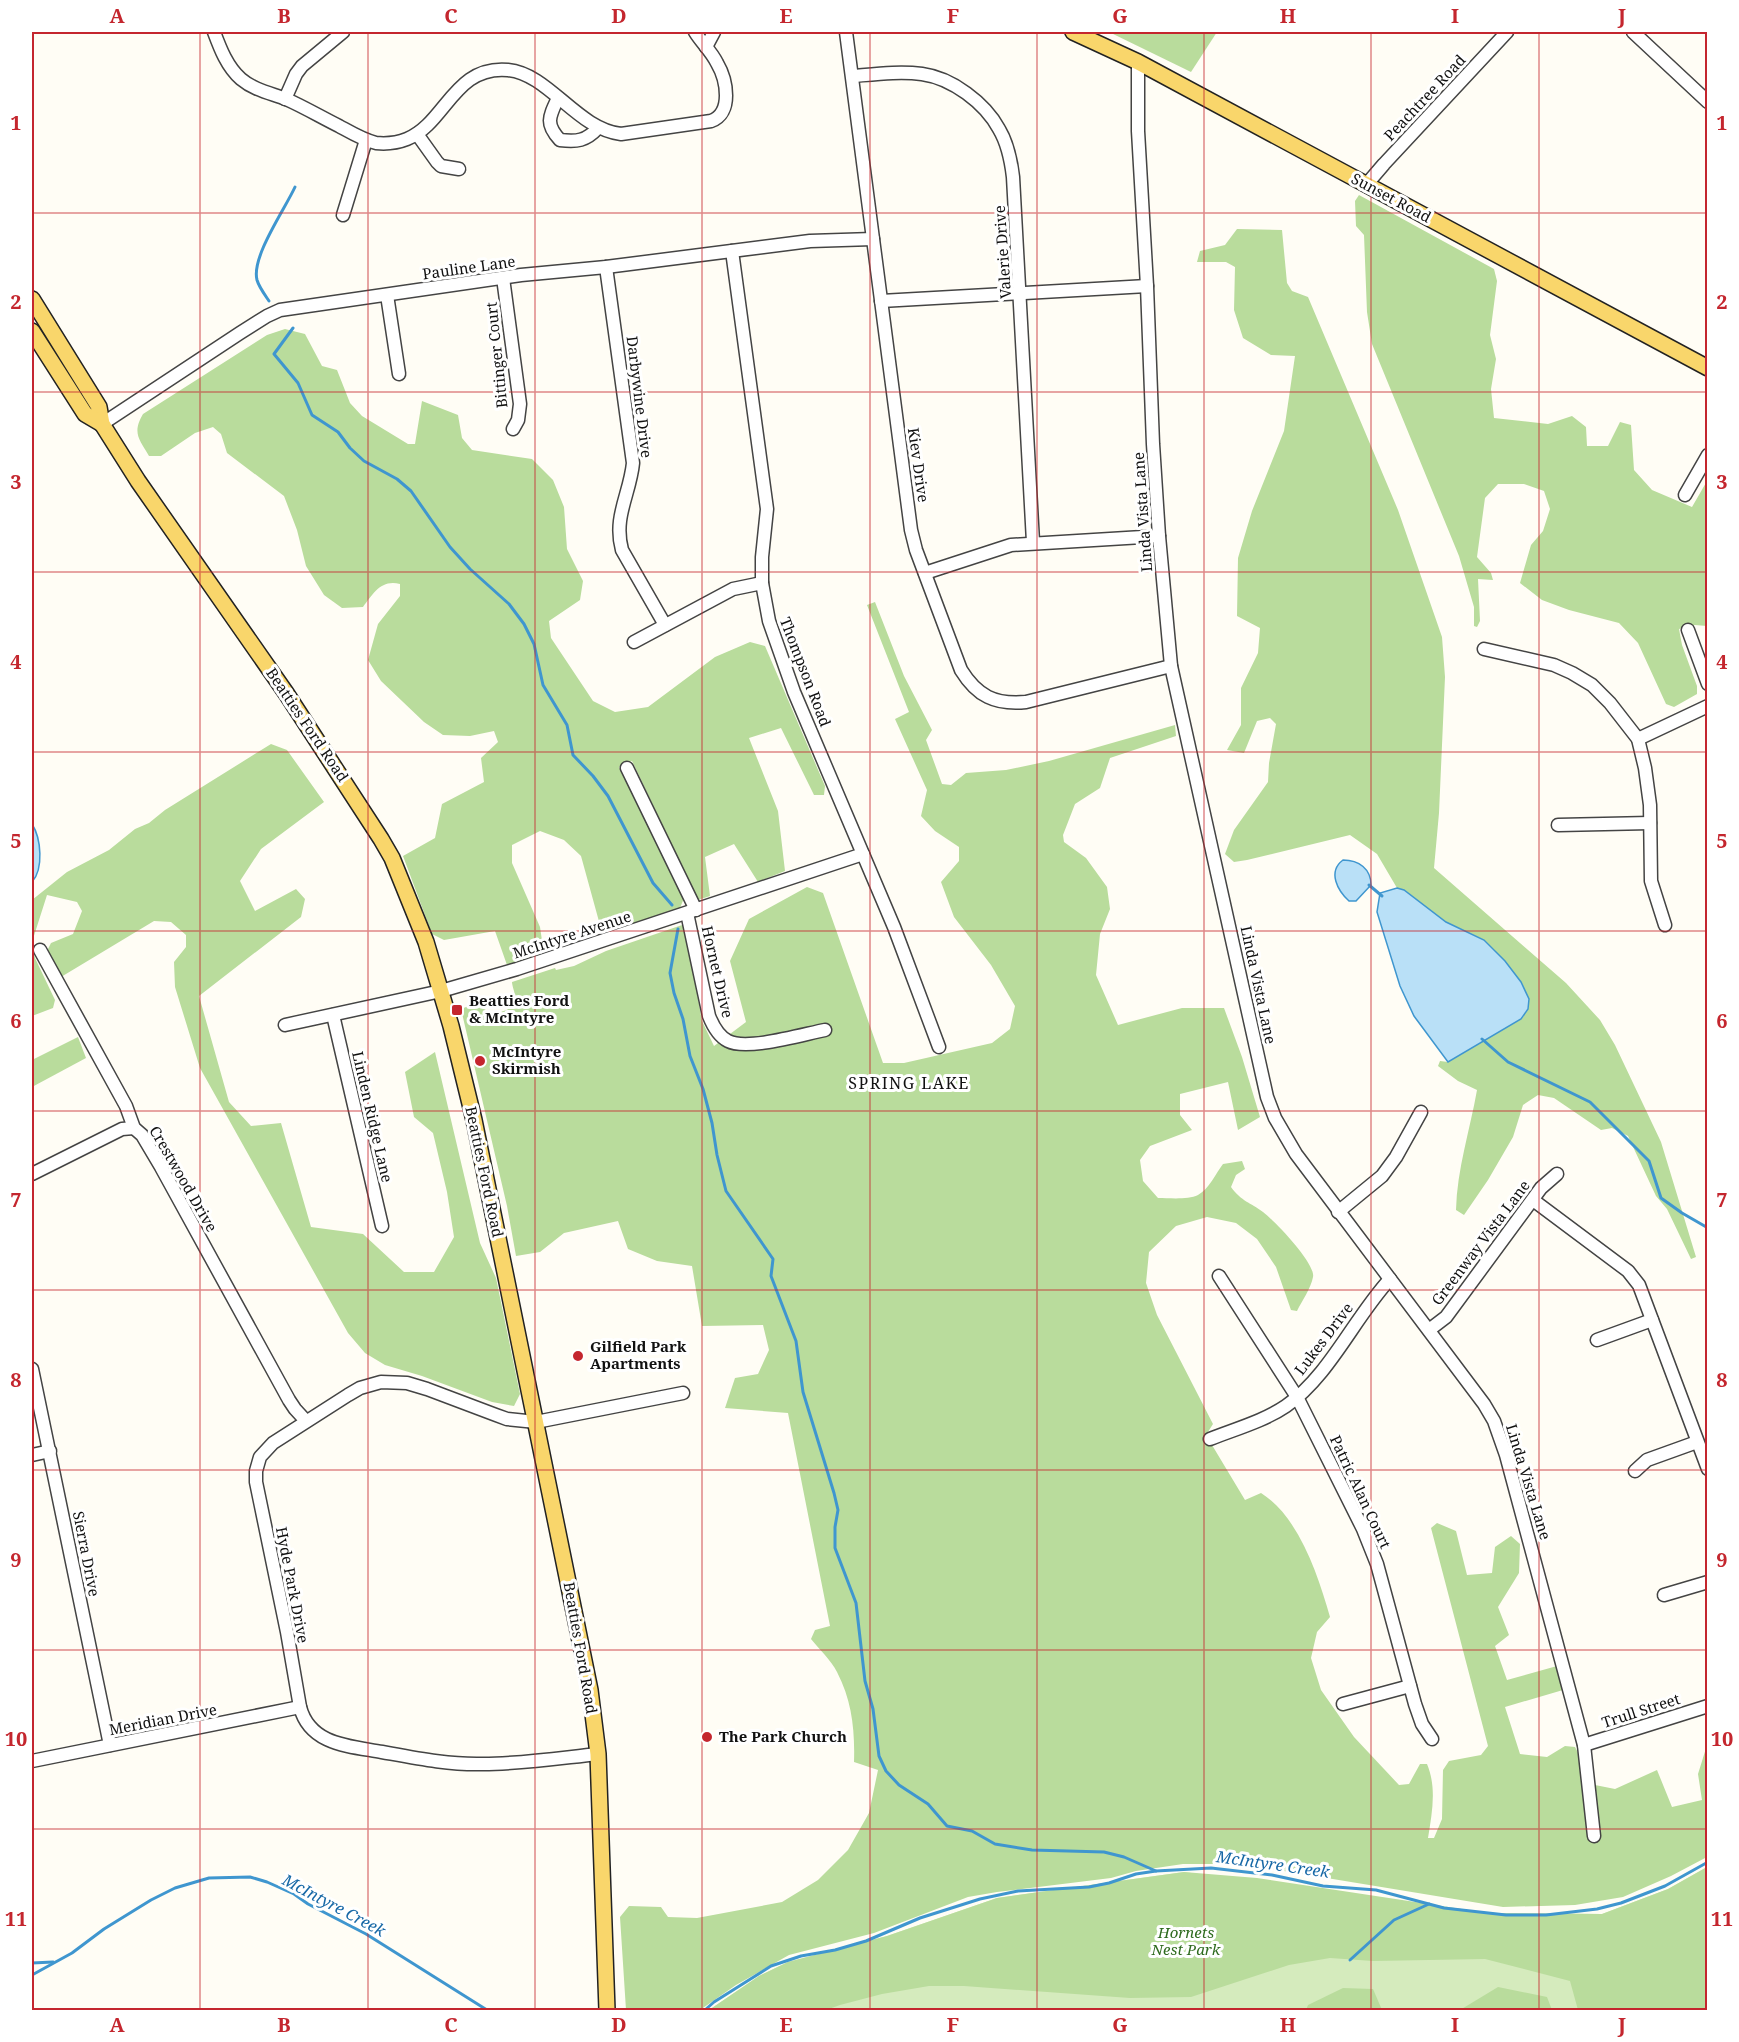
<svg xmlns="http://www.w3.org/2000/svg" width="1739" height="2042" viewBox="0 0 1739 2042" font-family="'Noto Serif',serif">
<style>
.green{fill:#d5ebbd}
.forest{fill:#b9dc9c}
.water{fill:#b9e0f7;stroke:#3f96cf;stroke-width:1.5}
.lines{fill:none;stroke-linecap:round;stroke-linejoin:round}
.stream{stroke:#3f96cf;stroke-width:3}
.minor-casing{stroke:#444;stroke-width:15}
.major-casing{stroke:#222;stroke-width:18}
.minor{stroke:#fff;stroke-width:12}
.major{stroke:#f9d66b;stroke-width:15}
.grid{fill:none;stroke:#c4262e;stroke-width:1.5;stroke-opacity:0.55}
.poi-dot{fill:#c4262e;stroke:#fff;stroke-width:2}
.labels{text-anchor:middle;stroke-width:6;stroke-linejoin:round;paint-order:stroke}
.street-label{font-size:15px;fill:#111;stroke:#fff}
.poi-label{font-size:15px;font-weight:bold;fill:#111;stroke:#fff;text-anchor:start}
.park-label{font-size:15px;font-style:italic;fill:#2f6b1f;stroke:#fff}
.neighbourhood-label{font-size:16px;letter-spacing:1.5px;fill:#111;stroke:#fff}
.water-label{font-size:16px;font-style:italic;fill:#1768a6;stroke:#fff}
.neatline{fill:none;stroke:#c4262e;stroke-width:2}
.grid-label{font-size:20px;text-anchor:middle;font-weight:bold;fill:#c4262e}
</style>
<rect width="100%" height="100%" fill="#fffdf5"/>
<polygon class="green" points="1707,1867 1707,2010 709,2010 759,1976 788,1962 887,1936 997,1898 1184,1872 1488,1913 1602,1914 1668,1889"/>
<g class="forest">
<polygon points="1109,32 1217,32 1191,72"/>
<polygon points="1359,195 1494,269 1497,281 1490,335 1496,359 1491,389 1494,418 1548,424 1572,416 1586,427 1587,446 1608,446 1620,422 1631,425 1634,470 1652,490 1692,507 1707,481 1707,626 1695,625 1679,629 1682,645 1697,686 1697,694 1674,707 1666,704 1638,643 1619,623 1569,610 1542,600 1520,583 1531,545 1543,531 1550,509 1544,491 1524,484 1498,484 1485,498 1477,557 1491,573 1493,580 1478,579 1480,621 1477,627 1474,626 1474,607 1459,556 1372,344 1367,312 1364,235 1356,226 1355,201"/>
<path d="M1237,229L1282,230L1287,283L1292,291L1308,297L1398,510L1442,637L1445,677L1439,813L1434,868L1566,983L1600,1020L1615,1045L1661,1142L1696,1257L1691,1259L1667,1209L1656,1196L1628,1136L1612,1128L1601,1130L1554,1098L1538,1095L1523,1105L1513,1137L1488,1180L1464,1215L1456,1210C1457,1169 1470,1130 1477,1090L1458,1081L1438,1066L1440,1061L1448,1062L1521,1019L1524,1016L1521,982L1505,961L1484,940L1446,922L1404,890L1397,888L1377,854L1350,835L1247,860L1234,862L1225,854L1234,830L1268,782L1269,763L1276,724L1270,718L1257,721L1244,753L1227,750L1241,725V688L1258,653L1260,628L1237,616L1238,558L1252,511L1284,431L1295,356L1271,355L1243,338L1234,310L1235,267L1226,262H1197L1200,251L1225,245Z"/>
<path d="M285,329L305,334L322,366L337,370L350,403L362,416L408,444H415L422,401L458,415L462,438L472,450L532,459L553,480L564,507L567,549L583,581L580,600L549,621L551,638L593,701L615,712L648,707L715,657L750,642L765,646L825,786L824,795H814L781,728L749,738L778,811L785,871L758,882L734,844L705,857L710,896L698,900L632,761L619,767L684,898L680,908L654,920L603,936L581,856L564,840L540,831L512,845V863L540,927L544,954L507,965L495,931L444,940L432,934L403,856L435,838L442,804L484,782L481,758L498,742L494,731L470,736L443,735L424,722L381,681L368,660L378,624L400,596V584C381,579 373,594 363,607L342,608L324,595L306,566L297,530L284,496L227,453L221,434L213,427L195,433L161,456H149C139,439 132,433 143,414L267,335Z"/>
<path d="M875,602L904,676L932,730L926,740L942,784L951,785L966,773L1006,770L1049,761L1175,725L1176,736L1110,758L1100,788L1075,804L1063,835L1064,842L1086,858L1107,887L1110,909L1100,934L1096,975L1118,1025L1182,1008H1224L1242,1057L1260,1117L1238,1130L1228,1082L1180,1094V1115L1192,1130L1150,1146L1140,1160L1143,1181L1158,1198C1169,1198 1188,1200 1198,1195C1209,1189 1216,1173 1223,1164L1242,1161L1245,1169L1236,1175L1231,1187C1242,1202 1250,1202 1263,1212C1275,1221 1316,1264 1313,1277C1311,1288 1302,1301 1297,1311L1291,1310L1276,1267L1257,1239L1236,1223L1207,1217L1176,1226L1149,1252L1146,1283L1157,1315L1213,1424L1206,1435L1245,1500L1261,1493C1299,1517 1318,1575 1330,1617L1317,1632L1311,1658L1321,1690L1354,1737L1399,1785L1409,1784L1420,1764H1427C1437,1788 1432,1813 1428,1838H1434L1442,1819L1443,1770L1449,1761L1481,1755L1488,1746L1431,1528L1437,1523L1456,1531L1467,1575L1492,1573L1495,1547L1511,1536L1520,1544L1519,1573L1498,1607L1509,1635L1495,1646L1507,1680L1557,1666L1563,1690L1505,1707L1520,1754L1547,1757L1565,1746L1575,1747L1595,1785L1615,1789L1657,1770L1672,1807L1702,1800L1698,1774L1707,1745V1857L1671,1876L1623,1897L1575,1905L1503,1907L1278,1870L1223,1864H1183L1136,1871L1111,1878L997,1892L968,1897L874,1933L789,1955L736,1985L700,2010H626L620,1917L629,1906L661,1907L668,1917L697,1918L782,1902L818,1880L848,1850L869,1813L878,1770L854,1762C855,1730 852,1701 837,1672C831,1660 819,1649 811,1639L815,1630L830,1626L788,1413L725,1408L735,1378L758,1374L769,1350L763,1325L702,1326L692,1266L657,1261L628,1249L618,1221L564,1233L540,1252L516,1256L507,1206L461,1009L476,1003C479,1005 481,1008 484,1009C495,1016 515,1012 515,997C515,992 512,986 512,982L555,968L556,970L574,966L606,951L685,924L702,1021L714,1046L746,1022L730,961L749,919L807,887L823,893L883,1063H904L992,1043L1010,1029L1015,1006L991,965L954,917L941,882L959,861V847L935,831L921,816L927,790L895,719L909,712L867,605Z"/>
<polygon points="271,744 287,750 324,802 261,849 240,881 255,911 296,889 305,899 301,917 199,996 229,1102 251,1126 281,1123 311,1227 363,1234 404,1272 434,1272 454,1237 447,1192 433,1133 414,1117 405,1072 435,1052 480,1243 496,1278 520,1394 514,1406 492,1402 422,1376 385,1365 365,1353 348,1333 200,1068 175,987 174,962 186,947 186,935 171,922 154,921 61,977 47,951 51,943 73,934 82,911 77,902 47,895 32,942 32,900 67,872 109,850 135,829 149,823 165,810"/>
<polygon points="32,944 35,958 55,1000 53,1008 32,1016"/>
<polygon points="78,1037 86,1058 32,1087 32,1060"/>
<polygon points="1707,1867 1707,2010 1578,2010 1570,1981 1485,1959 1373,1961 1330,1958 1289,1965 1191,1997 1130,1998 964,1986 929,1986 882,1994 840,2005 826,2010 709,2010 759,1976 788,1962 887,1936 997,1898 1184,1872 1257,1878 1488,1913 1602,1914 1668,1889"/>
<polygon points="1498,1987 1547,1997 1552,2010 1460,2010"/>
<polygon points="1343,1988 1373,1989 1382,2010 1306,2010 1308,2005"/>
</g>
<g class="water">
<path d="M32,824C41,838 44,869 32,882Z"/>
<path d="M1343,860C1359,860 1371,869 1371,885L1356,901H1349C1338,891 1327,872 1343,860Z"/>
<polygon points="1397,888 1404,890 1446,922 1484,940 1505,961 1521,982 1529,999 1528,1009 1521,1019 1448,1062 1414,1016 1400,986 1377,912 1380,893"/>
</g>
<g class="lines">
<g class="stream">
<path d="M269,301C265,295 259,287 257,280C251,257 285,209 295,187"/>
<polyline points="293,328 274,354 298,383 312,415 338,432 350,448 364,461 397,479 411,491 450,547 470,569 509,604 524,624 534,644 543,685 567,725 573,755 593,776 608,796 653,883 672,905"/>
<polyline points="1369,885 1382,896"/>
<polyline points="678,929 670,973 674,993 683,1019 690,1056 703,1089 712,1123 717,1155 726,1191 773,1259 771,1276 796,1341 803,1392 834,1493 838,1510 835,1527 835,1548 856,1603 865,1681 873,1709 879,1756 886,1771 899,1785 928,1804 947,1826 972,1831 995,1844 1032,1850 1104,1852 1124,1857 1156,1871"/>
<polyline points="1482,1039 1508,1062 1590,1102 1649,1161 1661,1198 1682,1213 1708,1228"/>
<polyline points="1350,1960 1394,1920 1429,1904"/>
<polyline points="32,1963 53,1962"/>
<polyline points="32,1975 72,1953 104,1929 151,1900 175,1888 209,1878 250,1877 267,1882 294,1894 308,1904 366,1934 487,2010"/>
<polyline points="705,2010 714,2002 771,1966 801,1956 835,1950 866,1941 920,1918 980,1899 1018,1891 1089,1887 1109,1883 1136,1874 1156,1871 1211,1868 1272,1875 1323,1886 1376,1890 1444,1908 1506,1915 1546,1915 1597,1909 1621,1903 1665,1886 1708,1862"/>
</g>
<g class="minor-casing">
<g id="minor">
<path d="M214,32C220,48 227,67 241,79C254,90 270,93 286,99C304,107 321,117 339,126C350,132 363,140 376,143C386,144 397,143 407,139C446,123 454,65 508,70C549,74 577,129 621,134L711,121C733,113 727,80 717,63C711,51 701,42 695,32"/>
<path d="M846,32L911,530L916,550L961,670C977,696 995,705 1026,702L1171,666"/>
<polyline points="1633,32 1708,102"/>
<polyline points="706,47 714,32"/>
<polyline points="1138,62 1138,131 1147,286 1153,444 1159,536 1171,666 1267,1097 1275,1118 1296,1154 1484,1404 1494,1421 1506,1455 1584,1745 1594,1836"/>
<path d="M853,76C876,74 900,71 922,74C952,78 985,103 999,129C1008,144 1011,160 1013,177L1033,542"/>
<path d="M558,98C549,117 545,124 560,140C577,142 586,141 598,128"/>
<polyline points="285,99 296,74 302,66 343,32"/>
<polyline points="417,134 437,162 441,166 459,169"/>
<polyline points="1366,185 1384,164 1507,32"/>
<polyline points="343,215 366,140"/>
<polyline points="732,251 767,509 762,557 762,583 769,621 794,692 894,927 939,1047"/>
<path d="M606,267L633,463C630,494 613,517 622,550L665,625"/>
<polyline points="503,278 520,404 518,420 513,429"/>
<polyline points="387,295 399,374"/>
<polyline points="881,301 1147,286"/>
<polyline points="102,424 240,333 267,316 280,310 521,275 606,267 810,241 873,239"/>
<polyline points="1685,495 1708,455"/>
<polyline points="925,573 1011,545 1159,536"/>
<polyline points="1688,630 1708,684"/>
<polyline points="634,642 733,589 762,583"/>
<polyline points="1484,649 1554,665 1572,673 1592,685 1610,703 1638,739 1645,768 1650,805 1651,881 1665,925"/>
<polyline points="1638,739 1708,706"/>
<polyline points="627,768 696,910"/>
<polyline points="1558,825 1650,823"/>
<path d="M687,913L709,1016C713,1026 718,1036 728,1041C747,1051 804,1034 825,1030"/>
<polyline points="40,950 126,1106 134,1128 142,1135 161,1167 289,1400 295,1409 306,1421"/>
<polyline points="333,1015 382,1226"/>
<polyline points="285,1025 441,991 517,969 863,854"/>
<polyline points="32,1174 122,1129 134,1128"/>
<polyline points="1533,1200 1628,1271 1639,1285 1708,1469"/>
<polyline points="1338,1212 1382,1176 1396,1157 1421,1112"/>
<polyline points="1219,1276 1297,1397 1363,1529 1377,1564 1415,1704 1422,1724 1432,1739"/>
<polyline points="1429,1330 1446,1317 1541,1188 1557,1174"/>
<polyline points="1597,1340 1652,1320"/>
<polyline points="32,1369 110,1745"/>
<path d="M1210,1439C1235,1429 1264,1421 1286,1406C1330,1375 1354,1318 1390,1279"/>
<polyline points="32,1455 50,1451"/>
<polyline points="1635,1471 1647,1460 1697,1442"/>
<polyline points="1664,1595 1708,1582"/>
<polyline points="1343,1704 1410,1686"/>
<polyline points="1584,1745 1708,1706"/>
<path d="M598,1754C560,1758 521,1764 483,1764C449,1765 415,1758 382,1752C349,1746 310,1745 300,1707L287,1632L256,1482V1471L260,1457L273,1443L348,1395L360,1388L381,1382L407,1383L427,1389L496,1415L507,1419L536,1422L683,1393"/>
<polyline points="32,1761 300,1707"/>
</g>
</g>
<g class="major-casing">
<g id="major">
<polyline points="1073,32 1138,62 1708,368"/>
<polyline points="32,299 99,407 102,424 138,481 286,693 381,839 392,858 426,942 451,1026 474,1120 590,1690 598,1754 607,2010"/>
<polyline points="32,331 85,414 102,424"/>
</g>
</g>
<use href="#minor" class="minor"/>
<use href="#major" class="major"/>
</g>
<path class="grid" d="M200,32V2010M368,32V2010M535,32V2010M702,32V2010M870,32V2010M1037,32V2010M1204,32V2010M1371,32V2010M1539,32V2010M32,213H1708M32,392H1708M32,572H1708M32,752H1708M32,931H1708M32,1111H1708M32,1290H1708M32,1470H1708M32,1650H1708M32,1829H1708"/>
<g class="poi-dot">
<rect x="451" y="1004" width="12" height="12" rx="3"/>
<circle cx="480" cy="1061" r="6"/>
<circle cx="578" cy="1356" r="6"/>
<circle cx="707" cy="1737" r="6"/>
</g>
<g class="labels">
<g class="street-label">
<text transform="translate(1425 98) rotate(-47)" y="5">Peachtree Road</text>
<text transform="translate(1391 198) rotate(28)" y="5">Sunset Road</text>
<text transform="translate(1003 252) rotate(-94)" y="5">Valerie Drive</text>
<text transform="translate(469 268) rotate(-8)" y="5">Pauline Lane</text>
<text transform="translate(497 355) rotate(-96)" y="5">Bittinger Court</text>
<text transform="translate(639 397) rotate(83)" y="5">Darbywine Drive</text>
<text transform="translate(918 465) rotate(82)" y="5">Kiev Drive</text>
<text transform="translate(1143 512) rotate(-94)" y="5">Linda Vista Lane</text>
<text transform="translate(805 672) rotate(69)" y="5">Thompson Road</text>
<text transform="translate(307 725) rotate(56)" y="5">Beatties Ford Road</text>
<text transform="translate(572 935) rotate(-18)" y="5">McIntyre Avenue</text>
<text transform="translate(717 972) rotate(77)" y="5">Hornet Drive</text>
<text transform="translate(1258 985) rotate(78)" y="5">Linda Vista Lane</text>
<text transform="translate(372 1117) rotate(77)" y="5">Linden Ridge Lane</text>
<text transform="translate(484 1172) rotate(78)" y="5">Beatties Ford Road</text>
<text transform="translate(183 1179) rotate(60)" y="5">Crestwood Drive</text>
<text transform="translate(1481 1243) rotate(-53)" y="5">Greenway Vista Lane</text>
<text transform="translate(1324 1339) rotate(-53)" y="5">Lukes Drive</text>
<text transform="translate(1528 1482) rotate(73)" y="5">Linda Vista Lane</text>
<text transform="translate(1360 1492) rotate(65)" y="5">Patric Alan Court</text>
<text transform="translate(86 1554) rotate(79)" y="5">Sierra Drive</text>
<text transform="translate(292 1585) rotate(79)" y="5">Hyde Park Drive</text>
<text transform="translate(580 1648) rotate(80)" y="5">Beatties Ford Road</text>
<text transform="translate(1641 1711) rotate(-18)" y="5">Trull Street</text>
<text transform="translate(163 1720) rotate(-11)" y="5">Meridian Drive</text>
</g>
<g class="poi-label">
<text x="469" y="1006">Beatties Ford<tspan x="469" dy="17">&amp; McIntyre</tspan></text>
<text x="492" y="1057">McIntyre<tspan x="492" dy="17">Skirmish</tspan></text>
<text x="590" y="1352">Gilfield Park<tspan x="590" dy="17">Apartments</tspan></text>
<text x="719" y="1742">The Park Church</text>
</g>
<g class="park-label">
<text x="1186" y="1938">Hornets<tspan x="1186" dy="17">Nest Park</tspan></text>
</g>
<g class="neighbourhood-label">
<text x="909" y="1089">SPRING LAKE</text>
</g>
<g class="water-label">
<text transform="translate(1273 1864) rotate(8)" y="6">McIntyre Creek</text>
<text transform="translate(334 1905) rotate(28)" y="6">McIntyre Creek</text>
</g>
</g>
<rect width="1739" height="2042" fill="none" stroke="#ffffff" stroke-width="66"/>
<rect x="33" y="33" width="1673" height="1976" class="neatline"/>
<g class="grid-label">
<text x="117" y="23">A</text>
<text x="284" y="23">B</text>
<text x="451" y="23">C</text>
<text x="619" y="23">D</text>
<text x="786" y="23">E</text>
<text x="953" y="23">F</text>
<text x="1120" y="23">G</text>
<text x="1288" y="23">H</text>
<text x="1455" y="23">I</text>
<text x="1622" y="23">J</text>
<text x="16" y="130">1</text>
<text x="1722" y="130">1</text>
<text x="16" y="309">2</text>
<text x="1722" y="309">2</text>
<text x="16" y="489">3</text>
<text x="1722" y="489">3</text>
<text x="16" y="669">4</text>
<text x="1722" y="669">4</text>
<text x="16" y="848">5</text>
<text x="1722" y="848">5</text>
<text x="16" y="1028">6</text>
<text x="1722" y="1028">6</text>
<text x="16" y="1207">7</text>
<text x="1722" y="1207">7</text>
<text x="16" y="1387">8</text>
<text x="1722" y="1387">8</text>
<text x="16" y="1567">9</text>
<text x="1722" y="1567">9</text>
<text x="16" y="1746">10</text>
<text x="1722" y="1746">10</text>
<text x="16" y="1926">11</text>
<text x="1722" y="1926">11</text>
<text x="117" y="2032">A</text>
<text x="284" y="2032">B</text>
<text x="451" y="2032">C</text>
<text x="619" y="2032">D</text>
<text x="786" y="2032">E</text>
<text x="953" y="2032">F</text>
<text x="1120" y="2032">G</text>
<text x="1288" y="2032">H</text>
<text x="1455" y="2032">I</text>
<text x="1622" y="2032">J</text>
</g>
</svg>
